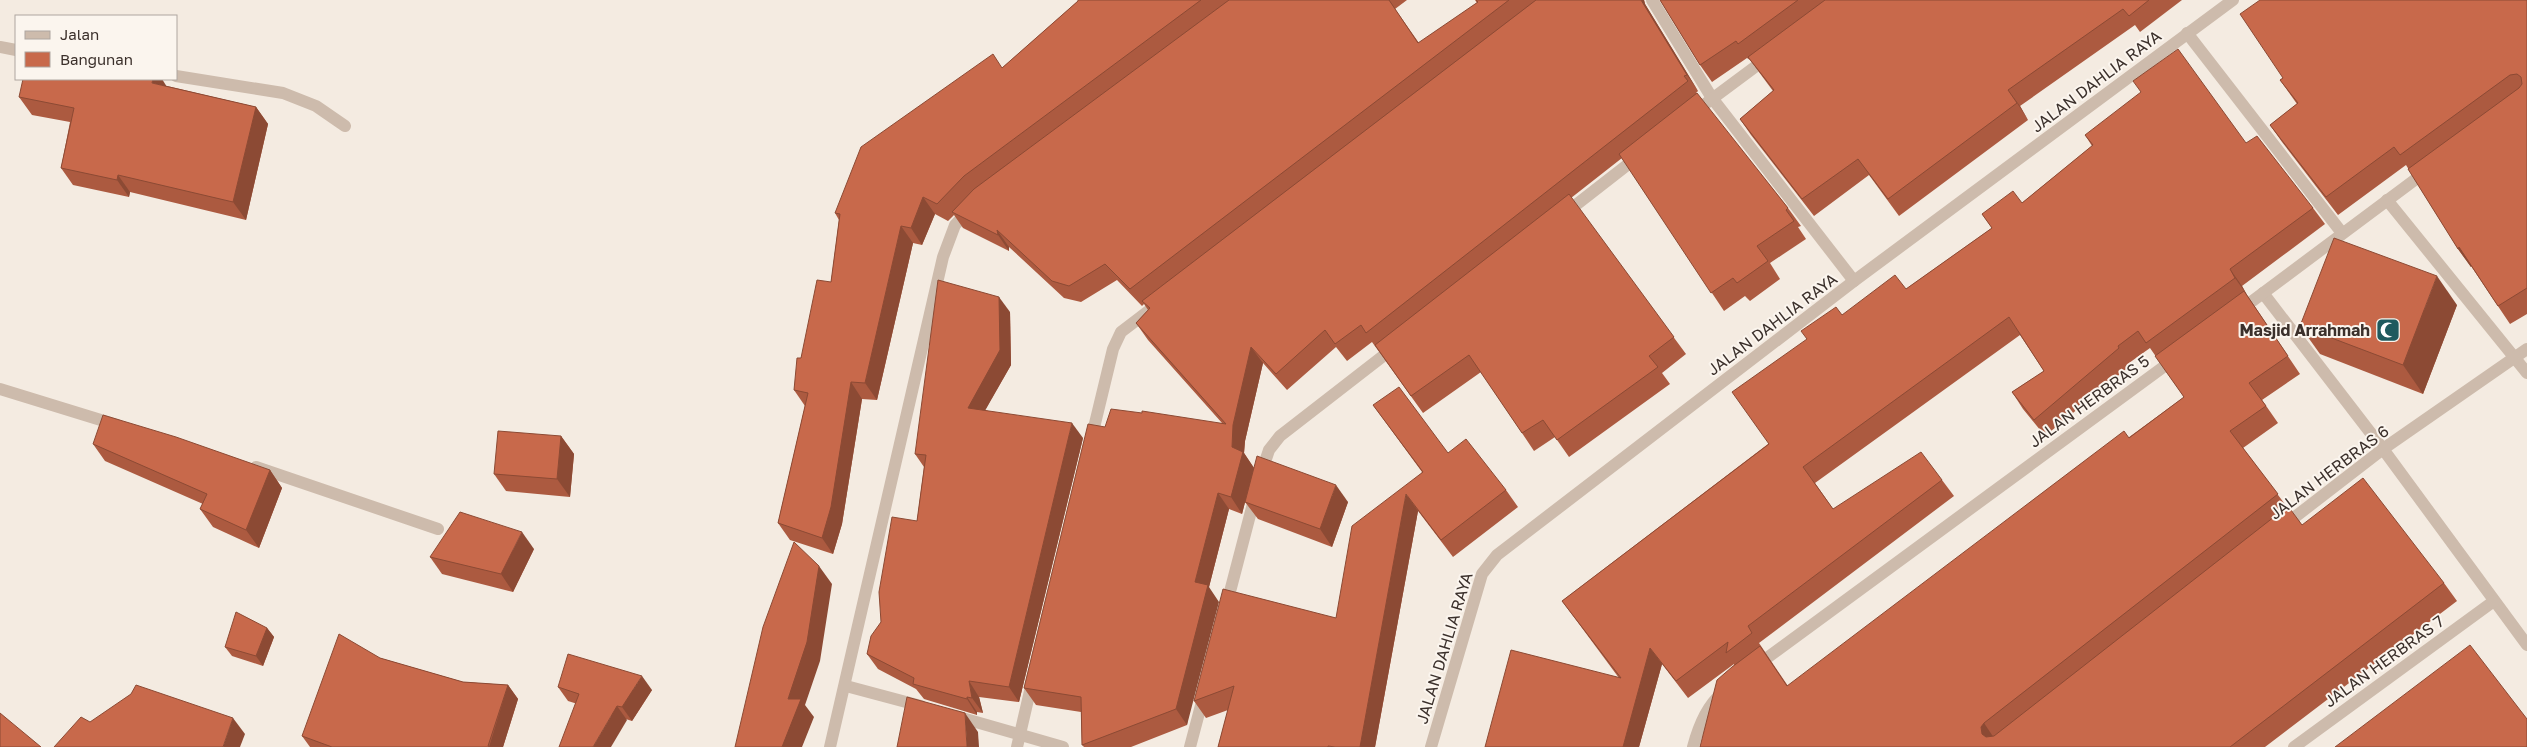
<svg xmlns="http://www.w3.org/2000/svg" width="2527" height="747" viewBox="0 0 2527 747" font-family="'Golos Text',sans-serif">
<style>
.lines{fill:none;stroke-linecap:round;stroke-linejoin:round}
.lane{stroke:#cdbbac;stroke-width:12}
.street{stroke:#cdbbac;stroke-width:12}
.wall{fill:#ac5a40;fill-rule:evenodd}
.shaded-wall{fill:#8c4a34}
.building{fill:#c8694b;stroke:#8c4a34}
.labels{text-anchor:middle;stroke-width:4;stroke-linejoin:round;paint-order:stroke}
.street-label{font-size:16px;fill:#3b302b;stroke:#fbf5ee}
.poi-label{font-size:16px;font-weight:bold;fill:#3b302b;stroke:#fbf5ee;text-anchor:end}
</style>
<rect width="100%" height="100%" fill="#f4ebe1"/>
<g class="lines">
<g class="lane">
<polyline points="0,47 16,50"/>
<polyline points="176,76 283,93 316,106 345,126"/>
</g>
<g class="street">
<polyline points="1652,0 1712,98 1854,281"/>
<polyline points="2187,33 2342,233"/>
<polyline points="1693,113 1767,58"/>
<polyline points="2387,200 2527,373"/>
<polyline points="1563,215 1640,155"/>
<polyline points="2263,293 2383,449 2527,645"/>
<polyline points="2239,311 2428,170"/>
<polyline points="0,389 117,425"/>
<polyline points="1091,440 1113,349 1121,332 1159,303"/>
<polyline points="256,467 438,529"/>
<polyline points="1261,474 1269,450 1280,436 1396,346"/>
<polyline points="2282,527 2383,449 2527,349"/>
<polyline points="1226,607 1255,496"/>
<polyline points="1756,666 2177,357"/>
<polyline points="846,686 921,706"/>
<polyline points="955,716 1063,747"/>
<polyline points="830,747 943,257 955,225 969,210"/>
<polyline points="1017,747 1033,678"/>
<polyline points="1190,747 1204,694"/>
<polyline points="1431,747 1482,574 1497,555 1854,281 2233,0"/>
<path d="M1693,747C1698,728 1706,707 1721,694"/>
<polyline points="2294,747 2494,601"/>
</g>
</g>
<g class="wall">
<polygon points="1078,0 1407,0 1395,9 1419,43 1477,3 1475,0 1644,0 1645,4 1698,91 1696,93 1788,208 1801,226 1798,227 1806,239 1770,263 1780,279 1750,301 1745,296 1724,311 1622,158 1571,198 1686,354 1662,373 1670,384 1569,457 1555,437 1534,451 1481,372 1423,413 1372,342 1347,361 1336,347 1287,390 1263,363 1245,441 1244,453 1254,468 1348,502 1332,547 1258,519 1245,502 1242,514 1229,509 1209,587 1187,725 1131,747 1084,747 1082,745 1081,712 1036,705 1024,688 1105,427 1222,423 1148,340 1136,323 1148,310 1144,304 1142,306 1117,280 1081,302 1064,298 1009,247 1009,251 963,228 954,215 948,221 935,214 922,245 913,243 877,400 862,399 842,524 833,554 790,540 778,523 805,406 794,390 801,358 831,282 839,220 835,213 1002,68 1078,1"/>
<polygon points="1660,0 2182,0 2140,32 2135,25 2020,106 2028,120 1899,216 1869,175 1814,216 1751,135 1740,119 1773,91 1750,60 1747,58 1712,82 1700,65"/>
<polygon points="2527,0 2527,314 2510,324 2471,266 2471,267 2458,249 2406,165 2338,215 2282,142 2270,125 2297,104 2280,80 2283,78"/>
<polygon points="167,86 256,107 268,124 246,220 130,192 129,197 73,185 61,168 70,122 32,115 19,97"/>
<path d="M2085,135L2246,143L2313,208L2325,224L2242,286L2247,295L2300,374L2262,400L2278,423L2243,448L2287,507L2302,525L2444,583L2457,601L2265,747H1700L1734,665V664L1688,698L1662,664L1639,747H1485L1619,678L1562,601L1768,444L1842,315L1906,289L1992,228L1982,214L2022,203L2092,146ZM2020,335L2044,371L2012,392L2023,409L2045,436L2131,365L2129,363L2150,348L2184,397L1788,686L1759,643L1954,496L1942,480L1833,509L1815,483Z"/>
<polygon points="2457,305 2423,394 2320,354 2300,326"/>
<polygon points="1010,312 1011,365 985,410 1083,438 1019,702 979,697 983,713 977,712 977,715 924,699 916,689 878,669 867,654 881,622 917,521 924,467 915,454"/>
<polygon points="1373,405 1448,453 1506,490 1518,507 1453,557 1418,511 1375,747 1218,747 1228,710 1206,718 1194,701 1336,618 1422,472"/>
<polygon points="561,436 574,454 570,497 506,491 494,474"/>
<polygon points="93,444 270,470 282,488 259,548 213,527 200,509 203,504 105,461"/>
<polygon points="534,549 513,592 442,574 430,557"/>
<polygon points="267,628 274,637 263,666 232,656 225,647"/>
<polygon points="380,658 463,682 508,685 518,699 503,747 310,747 302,736"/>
<polygon points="558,687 652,690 632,721 568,701"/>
</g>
<g class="shaded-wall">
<polygon points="1641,0 1644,0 1645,4 1698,91 1687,75"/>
<polygon points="153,79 162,79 167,87 152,83"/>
<polygon points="2008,90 2020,106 2028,120 2017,103"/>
<polygon points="256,107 268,124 246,220 233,202"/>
<polygon points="118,175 130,192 129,197 117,180"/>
<polygon points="923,197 935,214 922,245 911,228"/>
<polygon points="901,226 913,243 877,400 865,383"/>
<polygon points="997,230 1009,247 1009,251 998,235"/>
<polygon points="2459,247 2472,265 2471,267 2458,249"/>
<polygon points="2230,269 2242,286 2247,295 2235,278"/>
<polygon points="2437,276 2457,305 2423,394 2403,365"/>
<polygon points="999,297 1010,312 1011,365 978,423 968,408"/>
<polygon points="1251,347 1263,363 1245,441 1244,453 1254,468 1242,514 1231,497 1232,447 1233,425"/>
<polygon points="851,382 862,399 842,524 833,554 822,538"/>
<polygon points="1072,423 1083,438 1019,702 1009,687"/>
<polygon points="561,436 574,454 570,497 557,479"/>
<polygon points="270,470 282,488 259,548 246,530"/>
<polygon points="1336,485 1348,502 1332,547 1320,529"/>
<polygon points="1218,493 1229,509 1209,587 1219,602 1187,725 1176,709 1195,582"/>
<polygon points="1406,494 1418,511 1375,747 1360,747"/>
<polygon points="522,532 534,549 513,592 501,574"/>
<polygon points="819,566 832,584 820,661 805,705 814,717 802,747 782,747 788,699"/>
<polygon points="267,628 274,637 263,666 256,656"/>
<polygon points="1650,648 1662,664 1639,747 1623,747"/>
<polygon points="642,676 652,690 632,721 622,707"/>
<polygon points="969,681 979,697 983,713 972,698"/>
<polygon points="508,685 518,699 503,747 489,747"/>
<polygon points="967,697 977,712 977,715 967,699"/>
<polygon points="617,706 627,720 611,747 593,747"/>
<polygon points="965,713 978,732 979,747 967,747"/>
<polygon points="233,718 245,734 240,747 223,747"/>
<polygon points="1984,723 1996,741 1994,747 1982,734 1981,727"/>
</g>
<g class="building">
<polygon points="1078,0 1201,0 964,176 937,204 923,197 911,228 901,226 865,383 851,382 831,507 822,538 778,523 808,393 794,390 797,358 801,358 817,280 831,282 840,214 835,213 861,147 993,54 1002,68 1078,1"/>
<polygon points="1229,0 1389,0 1418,43 1478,2 1476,0 1509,0 1130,289 1105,264 1069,286 1052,281 997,230 998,235 952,212 974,189"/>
<polygon points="1536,0 1641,0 1687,75 1684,76 1688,81 1366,333 1361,325 1335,344 1325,330 1276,374 1251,347 1233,425 1232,447 1243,452 1231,497 1218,493 1195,582 1208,585 1176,709 1082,745 1081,697 1024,688 1088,424 1105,427 1111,409 1142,413 1142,411 1226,424 1136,323 1150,308 1142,301"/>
<polygon points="1660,0 1798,0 1738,44 1736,41 1700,65"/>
<polygon points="1825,0 2149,0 2129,16 2123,9 2008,90 2017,103 1888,199 1858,159 1802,199 1740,119 1774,90 1748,57"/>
<polygon points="2260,0 2527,0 2527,288 2498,306 2459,247 2458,249 2408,169 2519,88 2522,84 2521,77 2517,74 2510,75 2400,155 2394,147 2326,197 2270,125 2298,103 2280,80 2283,78 2240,14"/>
<polygon points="2178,49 2246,143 2257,136 2313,208 2230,269 2235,278 2146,343 2138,331 2118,346 2119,348 2034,420 2012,392 2044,371 2009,317 1803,467 1833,509 1921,452 1942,480 1748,626 1752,633 1726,653 1728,642 1676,681 1650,648 1623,747 1485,747 1511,650 1621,678 1562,601 1769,444 1732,392 1807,339 1801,331 1836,307 1842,315 1895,275 1906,289 1992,228 1982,214 2013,191 2022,203 2093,145 2085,135 2141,92 2133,81"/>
<polygon points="23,79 153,79 152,83 256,107 233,202 118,175 117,180 61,168 74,108 19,97"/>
<polygon points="1697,93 1788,208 1786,210 1794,221 1757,246 1768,261 1737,283 1733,278 1711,293 1619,154"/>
<polygon points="1569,194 1674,337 1649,356 1658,367 1557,440 1543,420 1522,433 1469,355 1411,396 1375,345"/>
<polygon points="2334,238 2437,276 2403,365 2300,326"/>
<polygon points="938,280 999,297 1000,350 968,408 1072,423 1009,687 969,681 972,698 967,697 967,699 913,684 914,678 867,654 871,636 881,622 879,592 892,517 917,521 926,455 915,454"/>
<polygon points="2244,291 2288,356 2249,383 2266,406 2230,431 2278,494 1984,723 1981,727 1982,734 1986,737 1994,736 2288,506 2302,525 2363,478 2444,583 2230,747 1700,747 1717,680 1732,667 1760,646 1787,686 2124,431 2129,438 2184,397 2155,356"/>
<polygon points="1399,387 1448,453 1466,439 1506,490 1441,540 1406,494 1360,747 1335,747 1328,746 1328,747 1218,747 1234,686 1194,701 1223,589 1336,618 1352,526 1423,472 1373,405"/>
<polygon points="103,415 176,437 270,470 246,530 200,509 207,494 93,444"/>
<polygon points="498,431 561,436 557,479 494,474"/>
<polygon points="1257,456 1336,485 1320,529 1245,502"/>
<polygon points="460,512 522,532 501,574 430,557"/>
<polygon points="794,542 819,566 807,642 788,699 801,699 782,747 735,747 763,627"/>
<polygon points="236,612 267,628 256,656 225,647"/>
<polygon points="339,634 380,658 463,682 508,685 488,746 490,747 332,747 302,736"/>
<polygon points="2470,645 2527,719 2527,747 2335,747"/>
<polygon points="568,654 642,676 622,707 617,706 593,747 559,747 579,694 558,687"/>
<polygon points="136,685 233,718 223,747 54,747 81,717 90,722 131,694"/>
<polygon points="907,697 965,713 967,747 897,747"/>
<polygon points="0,713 41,747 0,747"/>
</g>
<defs>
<g id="mosque-square" transform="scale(1.25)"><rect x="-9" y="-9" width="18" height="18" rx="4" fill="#1f5a5e" stroke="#fbf5ee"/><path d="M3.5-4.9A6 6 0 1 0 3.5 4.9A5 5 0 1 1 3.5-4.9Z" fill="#fff"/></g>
</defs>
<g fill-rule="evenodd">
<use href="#mosque-square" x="2388" y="330"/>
</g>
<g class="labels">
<g class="street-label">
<text transform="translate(2096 81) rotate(-37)" y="6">JALAN DAHLIA RAYA</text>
<text transform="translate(1772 324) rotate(-37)" y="6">JALAN DAHLIA RAYA</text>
<text transform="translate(2089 401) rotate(-36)" y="6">JALAN HERBRAS 5</text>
<text transform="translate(2329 472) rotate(-37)" y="6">JALAN HERBRAS 6</text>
<text transform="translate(1444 648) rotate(-73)" y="6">JALAN DAHLIA RAYA</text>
<text transform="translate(2384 661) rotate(-36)" y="6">JALAN HERBRAS 7</text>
</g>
<g class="poi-label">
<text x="2370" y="336">Masjid Arrahmah</text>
</g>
</g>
<rect x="15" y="15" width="162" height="65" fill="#fbf5ee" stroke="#aea6a0"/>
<rect x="25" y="31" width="25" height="8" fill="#cdbbac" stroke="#aea6a0"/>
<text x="60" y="40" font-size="15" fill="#3b302b">Jalan</text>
<rect x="25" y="52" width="25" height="15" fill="#c8694b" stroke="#aea6a0"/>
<text x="60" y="65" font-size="15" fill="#3b302b">Bangunan</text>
</svg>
